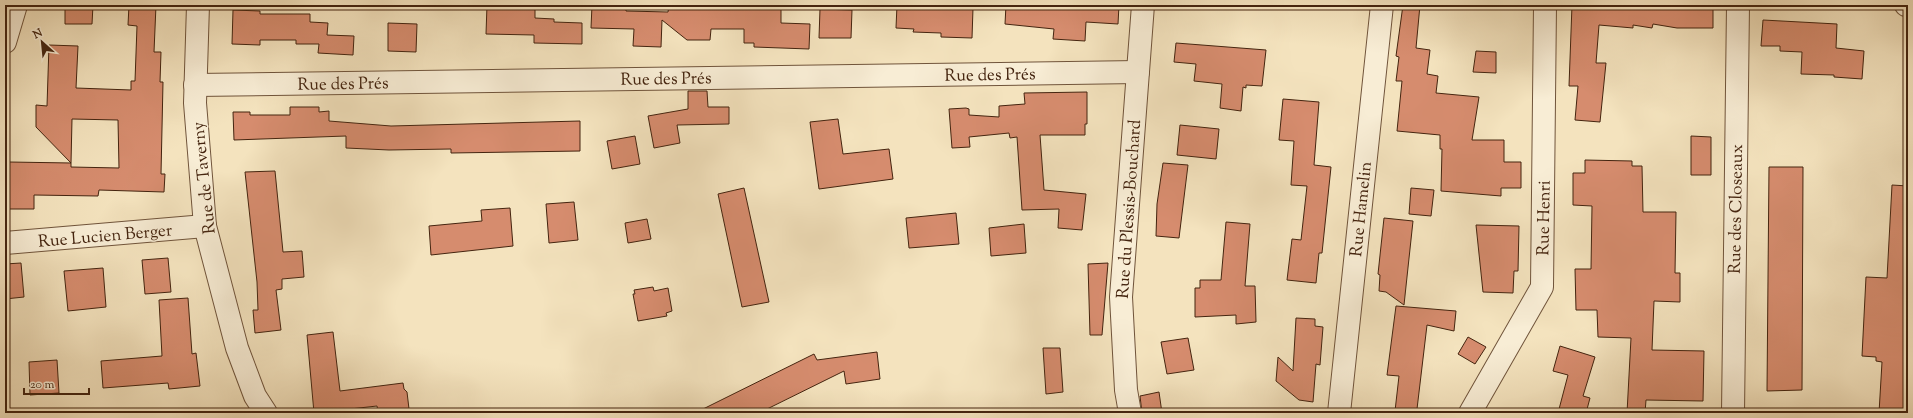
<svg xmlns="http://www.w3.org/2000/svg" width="1913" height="418" viewBox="0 0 1913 418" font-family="'Sorts Mill Goudy',serif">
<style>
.building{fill:#d68c6e;stroke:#44240f}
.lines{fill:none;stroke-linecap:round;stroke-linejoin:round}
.minor-casing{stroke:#70543b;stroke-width:24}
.minor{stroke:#f8edd5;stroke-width:22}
.labels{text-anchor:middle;stroke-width:3;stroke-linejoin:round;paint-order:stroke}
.street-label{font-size:17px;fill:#44240f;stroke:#f8edd5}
</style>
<rect width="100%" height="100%" fill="#f4e3be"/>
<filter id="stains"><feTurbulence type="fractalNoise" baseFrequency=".005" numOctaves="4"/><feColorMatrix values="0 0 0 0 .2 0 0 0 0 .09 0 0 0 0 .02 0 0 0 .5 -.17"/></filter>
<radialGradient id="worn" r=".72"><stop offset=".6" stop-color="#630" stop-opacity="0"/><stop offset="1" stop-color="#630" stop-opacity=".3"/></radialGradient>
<g class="building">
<polygon points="65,5 93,5 92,24 65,24"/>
<polygon points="129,5 156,5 154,52 161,52 160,82 163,82 161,174 165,174 164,192 99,190 98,196 34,195 34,209 9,209 5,202 5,186 8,186 9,162 71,163 71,167 119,168 118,120 72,119 71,163 36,127 36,105 47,106 49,45 78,46 76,88 131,90 131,81 135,81 137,26 128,25"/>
<polygon points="487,5 535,5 535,18 554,19 554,22 582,23 582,44 534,43 534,35 486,34"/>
<polygon points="592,5 626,5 626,11 668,12 669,5 781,7 781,23 810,24 809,49 754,47 754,43 744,43 744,29 711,29 710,40 687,40 662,20 661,47 633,46 634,29 591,28"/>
<polygon points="897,5 971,5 971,8 973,8 972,38 941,37 941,33 913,32 914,29 896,28"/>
<polygon points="1006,5 1119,5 1118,24 1086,22 1085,41 1053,39 1054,29 1005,24"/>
<polygon points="1403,5 1420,5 1416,48 1430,50 1427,74 1438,76 1436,93 1479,97 1472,140 1504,140 1504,162 1521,162 1521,188 1501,188 1501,196 1441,191 1442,149 1440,149 1440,135 1397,131 1402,81 1396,81 1399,57 1396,56"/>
<polygon points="1572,5 1713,5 1713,28 1677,28 1653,24 1652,28 1633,25 1633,28 1599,25 1596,63 1606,63 1600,122 1575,120 1578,86 1569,86"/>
<polygon points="820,9 852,10 851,38 819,38"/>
<polygon points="233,10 260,11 260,14 310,14 310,22 328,23 327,35 354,36 353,55 318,53 319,44 296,44 296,40 260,40 260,45 232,44"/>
<polygon points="1763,20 1837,24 1836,48 1864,51 1862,79 1834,77 1834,75 1801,74 1802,52 1780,51 1780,46 1761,46"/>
<polygon points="388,23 417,24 416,52 388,51"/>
<polygon points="1176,43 1266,50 1262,86 1246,85 1246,88 1243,87 1241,111 1220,108 1222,84 1194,81 1196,64 1174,62"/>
<polygon points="1476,51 1496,52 1496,73 1473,72"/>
<polygon points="688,91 707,91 708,107 729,107 729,124 677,125 680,143 654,148 648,116 688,109"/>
<polygon points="1087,92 1087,124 1085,124 1085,135 1040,135 1044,190 1086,194 1082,230 1058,228 1059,209 1022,210 1017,137 1010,138 1009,133 969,137 970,147 952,148 949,109 966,108 969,109 969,115 999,117 999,106 1025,104 1024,93"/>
<polygon points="1283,99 1319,102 1314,165 1331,167 1322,253 1319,253 1316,283 1287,280 1292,239 1301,240 1307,186 1291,185 1294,141 1279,140"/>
<polygon points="290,107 319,107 319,112 329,111 329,121 391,126 580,121 580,151 451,153 451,149 389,150 346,148 346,136 234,140 233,112 250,112 250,115 290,115"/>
<polygon points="838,119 843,154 889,149 893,179 819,189 810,122"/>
<polygon points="1180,125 1219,129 1216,159 1177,155"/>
<polygon points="635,136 640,164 612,169 607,141"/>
<polygon points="1691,136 1711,137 1711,175 1691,175"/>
<polygon points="1585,160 1632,161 1632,166 1642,166 1643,212 1676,212 1675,273 1680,273 1680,302 1654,301 1652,350 1704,351 1703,401 1646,400 1645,413 1627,413 1631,338 1598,337 1597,310 1576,310 1575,269 1591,269 1592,206 1573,205 1573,173 1585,173"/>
<polygon points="1163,163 1188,165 1179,238 1156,236 1157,204"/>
<polygon points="1769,167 1803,167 1802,390 1767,391"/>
<polygon points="275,171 283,252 302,251 304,277 282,279 282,289 276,290 281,330 255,333 253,310 258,310 257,282 245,172"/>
<polygon points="1892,185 1908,186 1908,413 1879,413 1882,362 1876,361 1876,357 1862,356 1866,277 1887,278"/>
<polygon points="744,188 769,302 742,307 718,194"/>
<polygon points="1411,188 1434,190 1431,216 1409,214"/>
<polygon points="574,202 578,240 549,243 546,204"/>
<polygon points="510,208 513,246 431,255 429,226 482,221 481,210"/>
<polygon points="956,213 959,244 909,248 906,218"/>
<polygon points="1384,218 1413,221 1404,305 1386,292 1379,291 1380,275 1378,274"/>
<polygon points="647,219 651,239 628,243 625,223"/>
<polygon points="1226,222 1250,224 1245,286 1255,286 1256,322 1236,324 1236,315 1195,317 1195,288 1200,288 1200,280 1221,280"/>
<polygon points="1024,224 1026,253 991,256 989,228"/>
<polygon points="1476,225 1519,226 1518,271 1514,271 1513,293 1483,292"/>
<polygon points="168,258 171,292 145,294 142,260"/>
<polygon points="21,263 24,297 5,299 5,264"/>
<polygon points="1108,263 1102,335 1090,335 1088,264"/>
<polygon points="103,268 106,307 68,311 64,271"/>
<polygon points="653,287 654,291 668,288 672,311 666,313 667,316 638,321 633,294 635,294 634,290"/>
<polygon points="188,298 192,354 196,353 200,386 169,389 168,383 103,388 101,361 162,356 159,300"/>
<polygon points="1396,306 1456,311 1454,331 1427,325 1417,409 1411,409 1411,413 1395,411 1399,376 1387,375"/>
<polygon points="1296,318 1315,319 1315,326 1323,327 1320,365 1316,364 1313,402 1299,400 1276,381 1278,357 1293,371"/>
<polygon points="333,332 340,391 403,383 404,389 407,392 409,409 378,412 377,406 314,413 307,335"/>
<polygon points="1468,337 1486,347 1475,364 1458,354"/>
<polygon points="1188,338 1194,370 1167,374 1161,342"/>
<polygon points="1560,346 1595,357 1583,396 1590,398 1586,413 1558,413 1568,375 1553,371"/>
<polygon points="1043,348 1060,348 1063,392 1046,394"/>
<polygon points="877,352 880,379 846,384 844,371 759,413 695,413 814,354 817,360"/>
<polygon points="57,360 59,393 30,395 29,362"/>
<polygon points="1159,392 1162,413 1142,413 1140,396"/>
</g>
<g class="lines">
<g class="minor-casing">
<g id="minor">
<polyline points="198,5 195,103 205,226 237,348 255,396 266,413"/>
<polyline points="1906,5 1908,5"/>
<polyline points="5,42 16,5"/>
<polyline points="195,85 1138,72"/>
<polyline points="5,243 205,226"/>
<polyline points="1130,413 1126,390 1121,297 1143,5"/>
<polyline points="1339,413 1382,5"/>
<polyline points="1470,413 1542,287 1545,5"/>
<polyline points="1733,413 1738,5"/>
</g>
</g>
<use href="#minor" class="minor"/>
</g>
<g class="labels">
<g class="street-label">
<text transform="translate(990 74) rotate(-1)" y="6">Rue des Prés</text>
<text transform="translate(666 78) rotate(-1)" y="6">Rue des Prés</text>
<text transform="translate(343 83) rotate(-1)" y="6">Rue des Prés</text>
<text transform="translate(203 178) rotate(-96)" y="6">Rue de Taverny</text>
<text transform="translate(1128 209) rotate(-86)" y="6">Rue du Plessis-Bouchard</text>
<text transform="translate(1360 209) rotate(-84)" y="6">Rue Hamelin</text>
<text transform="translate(1735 209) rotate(-89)" y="6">Rue des Closeaux</text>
<text transform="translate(1543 218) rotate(-89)" y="6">Rue Henri</text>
<text transform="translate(105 235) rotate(-5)" y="6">Rue Lucien Berger</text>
</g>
</g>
<rect width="1913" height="418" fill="none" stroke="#f4e3be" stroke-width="20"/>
<rect x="6" y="6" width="1901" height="406" fill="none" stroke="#44240f" stroke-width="2"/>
<rect x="10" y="10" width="1893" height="398" fill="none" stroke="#44240f"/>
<g transform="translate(42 42) rotate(333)" stroke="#f8edd5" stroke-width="3" paint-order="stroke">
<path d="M0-3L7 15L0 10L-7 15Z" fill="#44240f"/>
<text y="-6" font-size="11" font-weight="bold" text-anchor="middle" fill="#44240f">N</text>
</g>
<path d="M24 388v6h65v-6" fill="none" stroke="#44240f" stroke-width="2"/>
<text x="30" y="388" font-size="12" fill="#44240f" stroke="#f8edd5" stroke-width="3" paint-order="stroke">20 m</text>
<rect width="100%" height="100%" filter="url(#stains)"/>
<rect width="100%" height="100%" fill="url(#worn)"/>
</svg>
